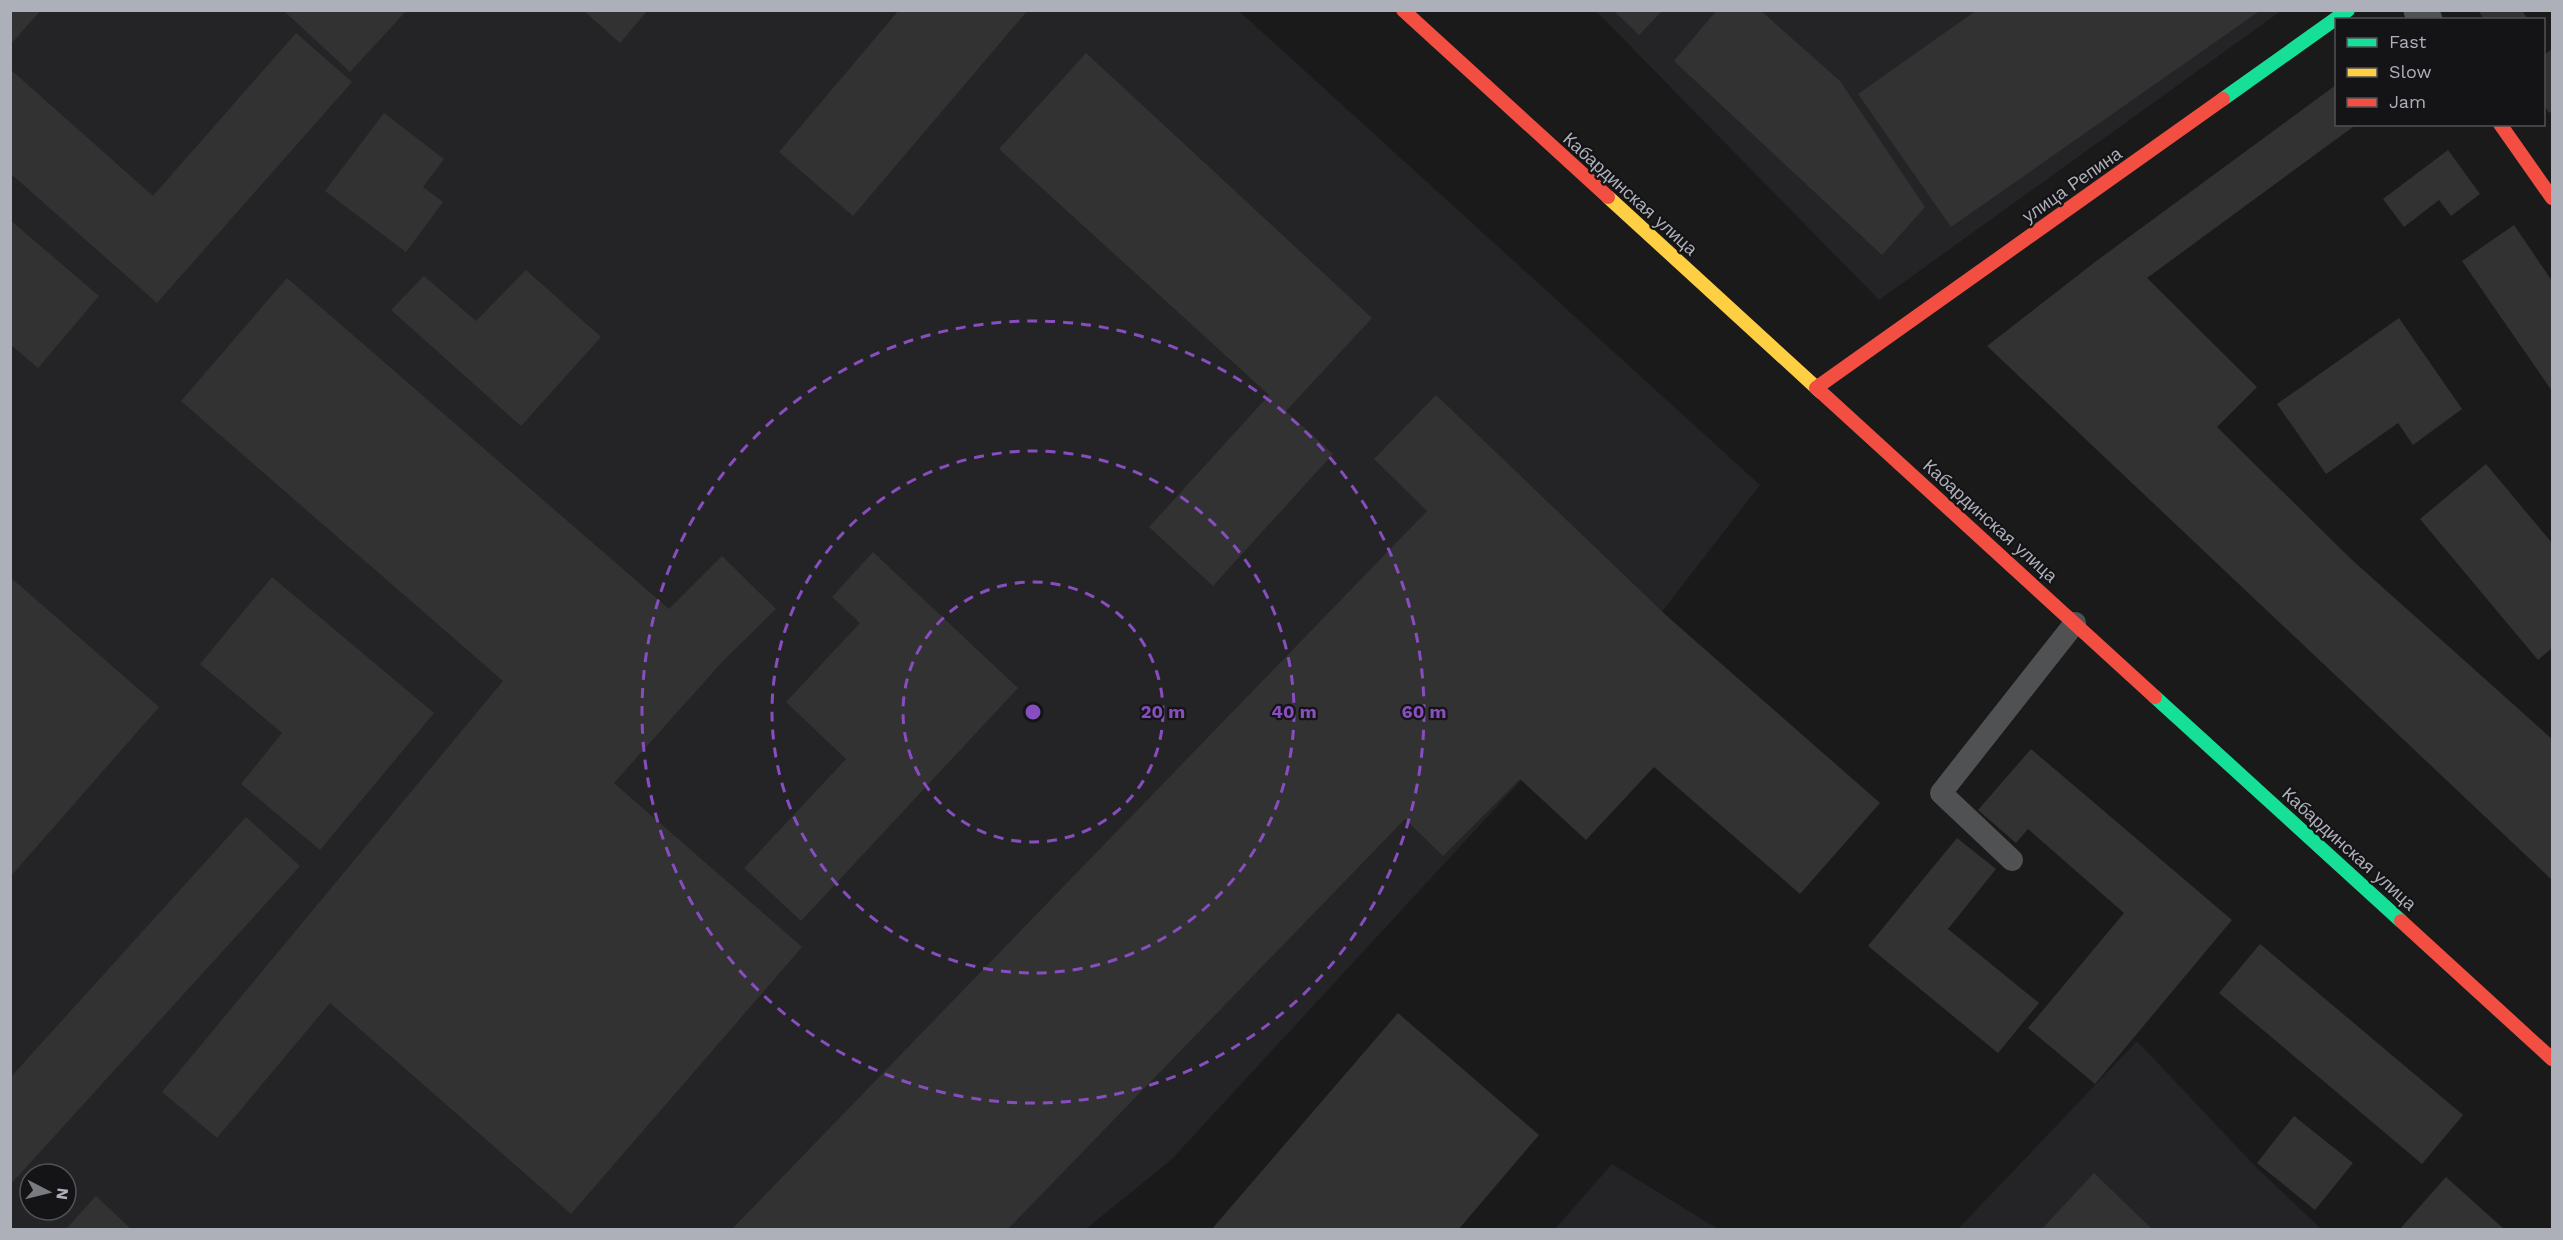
<svg xmlns="http://www.w3.org/2000/svg" width="2563" height="1240" viewBox="0 0 2563 1240" font-family="'Work Sans',sans-serif">
<style>
.built{fill:#242426;fill-rule:evenodd}
.building{fill:#323232}
.lines{fill:none;stroke-linecap:round;stroke-linejoin:round}
.lane{stroke:#505153;stroke-width:22}
.street{stroke:#505153;stroke-width:33}
.fast{stroke:#16e098;stroke-width:14}
.slow{stroke:#ffcf43;stroke-width:14}
.jam{stroke:#f24e42;stroke-width:14}
.ring{fill:none;stroke:#884dbe;stroke-width:3;stroke-dasharray:10 8}
.labels{text-anchor:middle;stroke-width:4.5;stroke-linejoin:round;paint-order:stroke}
.street-label{font-size:18px;fill:#adafb9;stroke:#141416}
.centre{fill:#884dbe;stroke:#141416;stroke-width:3}
.ring-label{font-size:18px;text-anchor:middle;font-weight:bold;fill:#884dbe;stroke:#141416;stroke-width:4.5;stroke-linejoin:round;paint-order:stroke}
</style>
<rect width="100%" height="100%" fill="#1a1a1a"/>
<g class="built">
<path d="M10,11H1239L1760,485L1585,711L1172,1159L1086,1229H11ZM30,1174H66V1210H30Z"/>
<polygon points="1596,11 2281,11 1879,300"/>
<polygon points="2137,1041 2254,1165 2321,1229 1957,1230"/>
<polygon points="1612,1164 1718,1229 1555,1229"/>
</g>
<g class="building">
<polygon points="10,10 41,10 10,45"/>
<polygon points="283,10 407,10 350,72"/>
<polygon points="583,10 648,10 620,43"/>
<polygon points="899,10 1028,10 853,216 779,152"/>
<polygon points="1613,10 1663,10 1639,35"/>
<polygon points="1717,10 1760,10 1840,81 1925,207 1882,255 1674,61"/>
<polygon points="1977,10 2261,10 1951,227 1858,94"/>
<polygon points="2478,10 2522,10 2528,20 2484,20"/>
<polygon points="296,33 352,82 157,303 10,173 10,69 153,196"/>
<polygon points="2552,49 2552,111 2549,113 2544,105 2544,55"/>
<polygon points="1086,53 1372,318 1286,411 1333,454 1213,586 1149,527 1269,395 999,149"/>
<polygon points="2336,85 2336,124 2357,124 2147,278 2257,387 2217,427 2351,559 2552,739 2552,880 1987,346 2095,262"/>
<polygon points="384,113 444,159 423,187 443,202 406,252 325,191"/>
<polygon points="2448,150 2480,194 2451,216 2439,200 2404,227 2383,199"/>
<polygon points="10,220 99,296 38,368 10,344"/>
<polygon points="2514,225 2552,281 2552,391 2462,261"/>
<polygon points="526,270 601,337 521,426 391,310 424,276 476,321"/>
<polygon points="287,278 669,609 722,556 776,609 722,662 614,783 802,947 571,1214 330,1003 217,1138 162,1092 503,681 181,401"/>
<polygon points="2399,318 2462,409 2413,445 2398,423 2326,474 2277,404"/>
<polygon points="1436,395 1668,617 1880,803 1800,894 1654,767 1586,840 1520,779 1443,856 1405,819 1007,1230 731,1230 1427,511 1374,459"/>
<polygon points="2486,464 2552,543 2552,648 2538,660 2420,519"/>
<polygon points="873,552 1018,688 801,921 744,868 846,759 786,702 860,623 832,597"/>
<polygon points="10,577 159,707 10,877"/>
<polygon points="272,577 434,713 320,850 241,784 282,733 200,664"/>
<polygon points="2031,749 2232,920 2095,1084 2028,1028 2124,913 2028,829 2016,843 1978,810"/>
<polygon points="246,817 300,866 10,1185 10,1078"/>
<polygon points="1957,838 1996,869 1948,929 2039,1003 1998,1053 1868,946"/>
<polygon points="2260,944 2463,1115 2422,1164 2219,993"/>
<polygon points="1398,1013 1539,1135 1458,1230 1211,1230"/>
<polygon points="2294,1116 2353,1163 2315,1210 2257,1163"/>
<polygon points="2094,1173 2153,1230 2041,1230"/>
<polygon points="2446,1177 2505,1230 2399,1230"/>
<polygon points="96,1196 132,1230 65,1230"/>
</g>
<g class="lines">
<polyline class="lane" points="2012,860 1941,793 2075,623"/>
<polyline class="street" points="2420,10 2426,20"/>
<g class="fast">
<polyline points="2223,99 2348,10"/>
<polyline points="2155,697 2401,921"/>
</g>
<polyline class="slow" points="1608,197 1821,392"/>
<g class="jam">
<polyline points="1403,10 1608,197"/>
<polyline points="2500,124 2552,198"/>
<polyline points="1816,388 2223,99"/>
<polyline points="1821,392 2155,697"/>
<polyline points="2401,921 2552,1059"/>
</g>
</g>
<g class="ring">
<circle cx="1033" cy="712" r="130"/>
<circle cx="1033" cy="712" r="261"/>
<circle cx="1033" cy="712" r="391"/>
</g>
<g class="labels">
<g class="street-label">
<text transform="translate(2072 185) rotate(-35)" y="6">улица Репина</text>
<text transform="translate(1630 194) rotate(42)" y="6">Кабардинская улица</text>
<text transform="translate(1990 521) rotate(42)" y="6">Кабардинская улица</text>
<text transform="translate(2349 849) rotate(42)" y="6">Кабардинская улица</text>
</g>
</g>
<circle cx="1033" cy="712" r="9" class="centre"/>
<g class="ring-label">
<text x="1163" y="718">20 m</text>
<text x="1294" y="718">40 m</text>
<text x="1424" y="718">60 m</text>
</g>
<rect width="2563" height="1240" fill="none" stroke="#adafb9" stroke-width="24"/>
<rect x="2335" y="18" width="210" height="108" fill="#141416" stroke="#515257" stroke-width="1.5"/>
<rect x="2347" y="38" width="30" height="9" fill="#16e098" stroke="#515257" stroke-width="1.5"/>
<text x="2389" y="48" font-size="18" fill="#adafb9">Fast</text>
<rect x="2347" y="68" width="30" height="9" fill="#ffcf43" stroke="#515257" stroke-width="1.5"/>
<text x="2389" y="78" font-size="18" fill="#adafb9">Slow</text>
<rect x="2347" y="98" width="30" height="9" fill="#f24e42" stroke="#515257" stroke-width="1.5"/>
<text x="2389" y="108" font-size="18" fill="#adafb9">Jam</text>
<g transform="translate(48 1192) rotate(97)"><circle r="28" fill="#141416" stroke="#515257" stroke-width="1.5"/>
<path d="M0-4.5L10 22L0 15L-10 22Z" fill="#7a7b81"/>
<text y="-9" font-size="16" font-weight="bold" text-anchor="middle" fill="#adafb9">N</text>
</g>
</svg>
